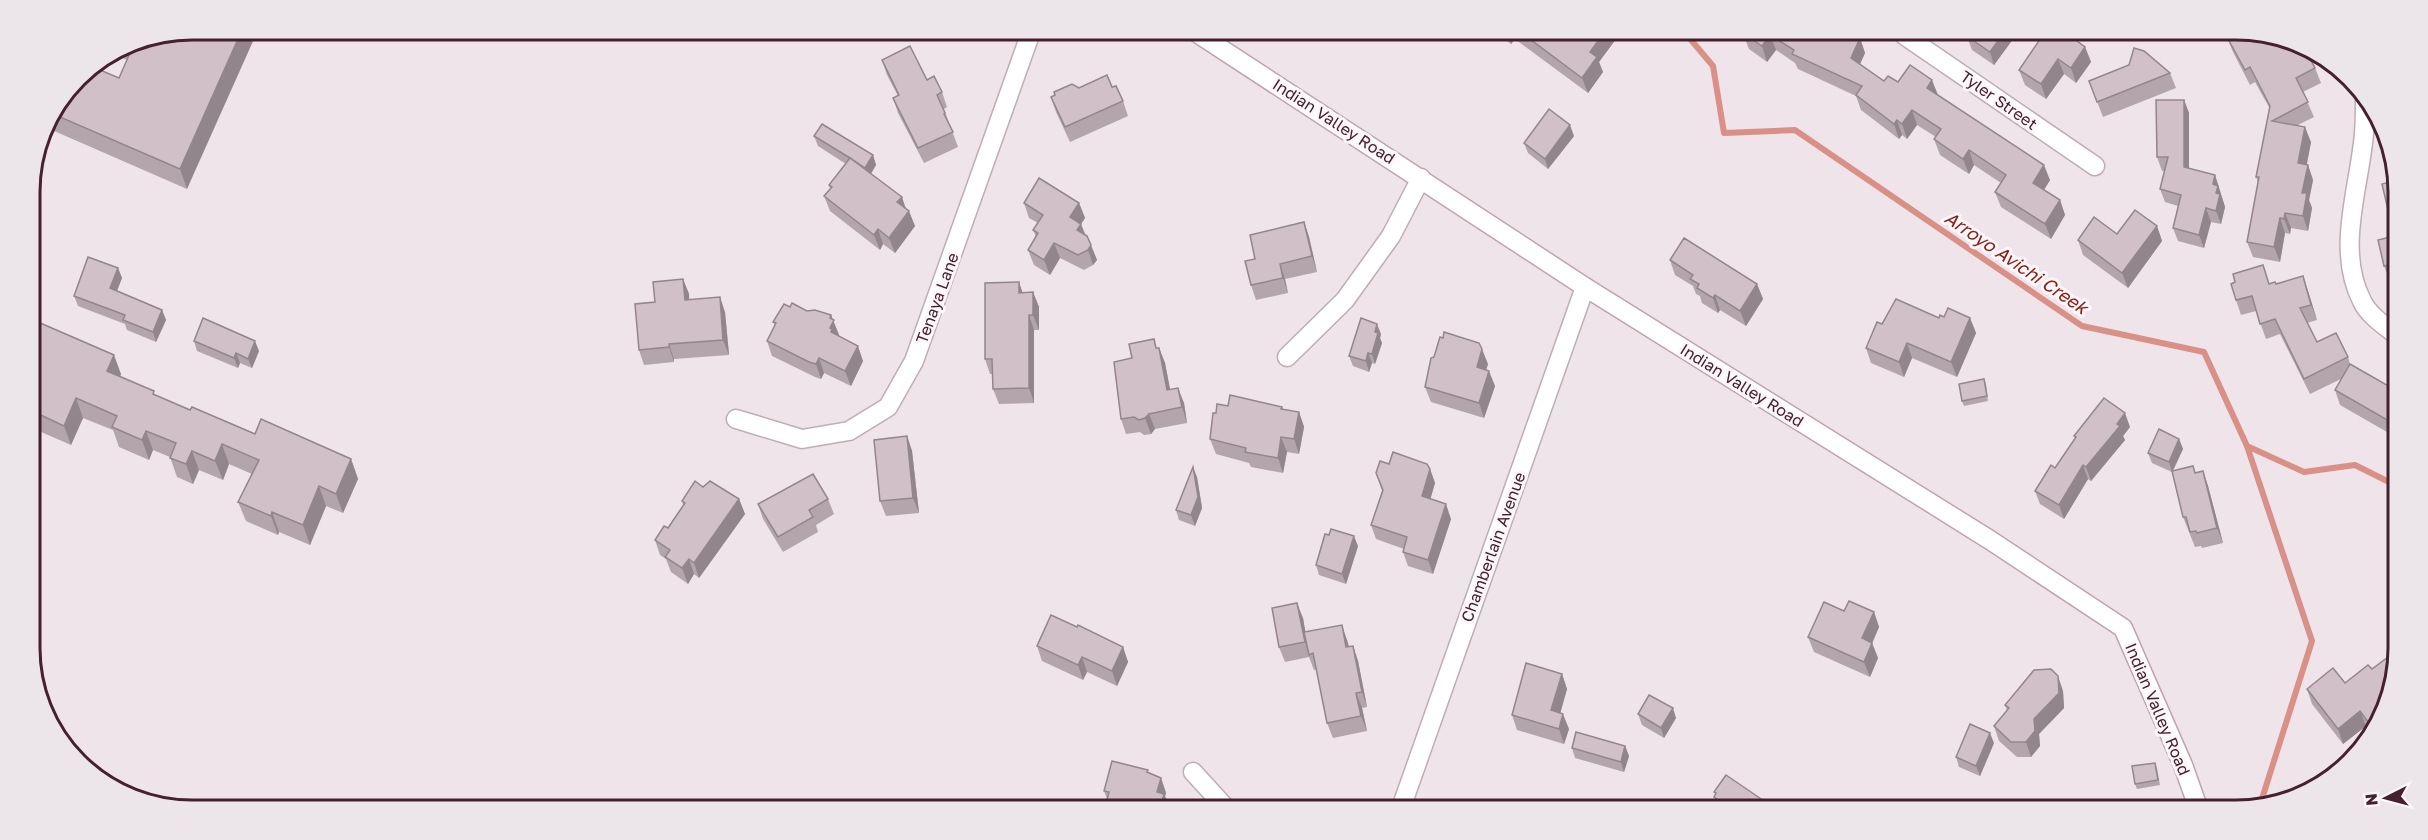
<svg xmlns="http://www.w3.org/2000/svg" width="2428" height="840" viewBox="0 0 2428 840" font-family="'Golos Text',sans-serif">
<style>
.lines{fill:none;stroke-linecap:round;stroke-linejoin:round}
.stream{stroke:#d99087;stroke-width:6}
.street-casing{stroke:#bfadb5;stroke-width:21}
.secondary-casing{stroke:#bfa4af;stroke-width:21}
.street{stroke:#fff;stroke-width:18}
.secondary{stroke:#fff;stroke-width:18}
.wall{fill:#b4a5ac}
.shaded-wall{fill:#92868c}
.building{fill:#d1c0c8;stroke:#92868c;stroke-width:1.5}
.labels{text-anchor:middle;stroke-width:6;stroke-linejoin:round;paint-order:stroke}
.street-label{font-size:16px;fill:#44212c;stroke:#fbf6f9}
.water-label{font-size:18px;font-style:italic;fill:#872214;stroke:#fbf6f9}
.rim{fill:none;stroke:#44212c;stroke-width:3}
</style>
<rect width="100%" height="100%" fill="#efe4ea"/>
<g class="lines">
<g class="stream">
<polyline points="1686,34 1713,66 1724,133 1795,130 2082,326 2204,352 2247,446 2304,472 2355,465 2393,484"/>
<polyline points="2247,446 2312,641 2260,805"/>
</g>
<g class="street-casing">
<g id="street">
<polyline points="1904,35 2095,166"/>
<path d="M2365,100C2365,111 2365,122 2364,133C2360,186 2335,249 2362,301C2368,314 2382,324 2394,333"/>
<polyline points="1287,357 1345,300 1391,236 1421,178"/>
<polyline points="736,419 802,439 849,431 888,407 914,361 1031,32"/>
<polyline points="1193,772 1225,807"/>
<polyline points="1401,808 1585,287"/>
</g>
</g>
<g class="secondary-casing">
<polyline id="secondary" points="1197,33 1585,287 1990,540 2123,628 2183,765 2199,810"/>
</g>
<use href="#street" class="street"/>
<use href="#secondary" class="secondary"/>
</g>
<g class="wall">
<polygon points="192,30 187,189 45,127 78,77 99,69 119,78 127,60 113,54 131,42"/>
<polygon points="1497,34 1614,34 1616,39 1599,62 1603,72 1588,93 1515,39 1511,44"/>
<polygon points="1743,34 1860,38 1865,53 1860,64 1884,81 1898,82 1938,95 2050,180 2044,190 2060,200 2065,215 2051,239 2001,207 1995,192 2001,183 1974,165 1969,174 1940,155 1934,139 1936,137 1917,125 1907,139 1902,135 1899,139 1861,110 1856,96 1798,69 1795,63 1776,50 1767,62 1749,49"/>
<polygon points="1960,35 2016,35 1994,65 1972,50 1969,42"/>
<polygon points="2227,37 2294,49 2315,68 2321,83 2303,92 2314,117 2296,126 2311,142 2307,164 2308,165 2313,180 2309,200 2312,208 2308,231 2291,228 2290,234 2285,233 2280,262 2253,257 2247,242 2258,182 2256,177 2270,109 2255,82 2250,85 2233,52"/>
<polygon points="2085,47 2091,62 2076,83 2064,74 2046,99 2025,85 2019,70"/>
<polygon points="882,60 927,80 942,92 947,107 944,109 958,147 924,163 898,113 893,98 898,96 887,75"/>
<polygon points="2170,73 2176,88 2103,117 2089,81"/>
<polygon points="1112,87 1123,101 1128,116 1070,142 1056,112 1051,97 1079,88"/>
<polygon points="2184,100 2189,113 2189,168 2215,175 2225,207 2221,224 2211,222 2204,248 2178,241 2173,228 2178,206 2165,202 2160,189 2165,171 2162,171 2157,157"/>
<polygon points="814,136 873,155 876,165 871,174 906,208 915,226 895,253 883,244 880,250 830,211 824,196 830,189 829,185 846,164 818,146"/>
<polygon points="1574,136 1548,169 1528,153 1524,143"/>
<polygon points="2395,179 2394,280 2390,281 2384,266 2394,236"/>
<polygon points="1024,203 1079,203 1085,218 1081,224 1097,260 1093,265 1084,270 1060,258 1050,275 1034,265 1028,250 1036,237 1033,230 1038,223 1029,218"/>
<polygon points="1304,222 1309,237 1317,272 1285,279 1288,293 1256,300 1251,285 1255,259"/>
<polygon points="2157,226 2162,241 2128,288 2083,255 2078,240 2117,234"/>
<polygon points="1670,260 1757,284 1763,299 1746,326 1720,310 1718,313 1702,303 1700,296 1696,294 1693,286 1675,275"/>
<polygon points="118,268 122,278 117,291 162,310 166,320 156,342 127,330 125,324 78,306 74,296"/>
<polygon points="2303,276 2317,320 2307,323 2317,342 2348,357 2350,364 2390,387 2394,379 2394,436 2340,405 2335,390 2341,379 2310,394 2280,334 2266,339 2256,311 2241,315 2236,300 2235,282 2276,284"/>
<polygon points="683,279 689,294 689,300 725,312 729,355 674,359 674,362 644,365 639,350 655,302"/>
<polygon points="1019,282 1022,293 1033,292 1039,307 1039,330 1034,330 1034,403 999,404 993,389 993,374 990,374 985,359"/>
<polygon points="790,307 807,311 831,315 839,335 839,336 863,361 851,386 824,373 821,379 815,377 772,356 767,341 775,325 773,322"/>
<polygon points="1944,317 1970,318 1976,333 1957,377 1912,358 1904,377 1871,363 1866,348 1882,324"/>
<polygon points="31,319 121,374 120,377 156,396 190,410 255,434 351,459 358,479 343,513 326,506 310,545 279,532 278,535 246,521 238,502 252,474 229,464 223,480 199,470 193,484 177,477 170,457 153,450 149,460 119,447 113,430 83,418 71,445 32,428"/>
<polygon points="1381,334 1380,338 1382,343 1375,364 1372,363 1369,372 1353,366 1349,356"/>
<polygon points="194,341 259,351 252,368 240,363 238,368 197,351"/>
<polygon points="1157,348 1159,348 1165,363 1170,389 1184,403 1187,423 1155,429 1151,434 1144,435 1140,432 1126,434 1121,419 1132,358"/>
<polygon points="1488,364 1486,370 1495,386 1484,418 1431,402 1425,387"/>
<polygon points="1984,379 1986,384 1988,401 1964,406 1962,401"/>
<polygon points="1228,406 1282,407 1283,409 1299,412 1304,427 1299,454 1287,452 1283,473 1251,467 1249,463 1216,454 1210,439 1216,413"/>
<polygon points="2130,427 2123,436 2125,440 2091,481 2088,479 2064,519 2040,504 2035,491 2055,468 2075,438 2074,436"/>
<polygon points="907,436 912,451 919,513 886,516 880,501"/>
<polygon points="2179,439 2183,449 2173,471 2196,473 2203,471 2208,486 2223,543 2202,548 2201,546 2195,547 2183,517 2172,472 2152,463 2148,453"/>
<polygon points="1389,464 1430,469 1435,483 1430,499 1451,519 1433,574 1408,566 1403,552 1404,549 1376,539 1371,525 1382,491 1376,473"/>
<polygon points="1197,477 1202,508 1195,526 1179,520 1176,510"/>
<polygon points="703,487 739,499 745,514 699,578 694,574 688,584 671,572 666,559 660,555 655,540 668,528 683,505 682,501"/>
<polygon points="828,499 834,514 816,525 818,532 783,552 763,519 758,504"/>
<polygon points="1358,546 1346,584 1319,575 1316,565"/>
<polygon points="1844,611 1874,612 1879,627 1872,643 1878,658 1870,677 1814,652 1808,637"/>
<polygon points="1303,618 1305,632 1347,640 1349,646 1353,646 1358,661 1367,707 1362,708 1367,731 1333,738 1327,723 1317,669 1314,670 1309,657 1285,662 1279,647"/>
<polygon points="1037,646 1123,647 1128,662 1117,686 1087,672 1083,680 1042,661"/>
<polygon points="2372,669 2392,690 2372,735 2366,726 2343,744 2312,704 2307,689 2345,683"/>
<polygon points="1562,674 1567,689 1560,713 1569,729 1564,744 1517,730 1512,715"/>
<polygon points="2063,691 2064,708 2039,734 2040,746 2031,757 2017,757 1999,741 1994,726 2007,710 2005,705"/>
<polygon points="1638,714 1676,718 1664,738 1642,725"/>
<polygon points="1994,743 1980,776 1959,767 1956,757"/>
<polygon points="1625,746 1629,756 1624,772 1575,758 1572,748"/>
<polygon points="2155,763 2157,768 2160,785 2137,789 2135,784"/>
<polygon points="1149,773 1161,778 1166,793 1165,796 1169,807 1107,807 1106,804 1107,799 1104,791"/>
</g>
<g class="shaded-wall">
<polygon points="242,30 258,30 187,189 180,169"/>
<polygon points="1508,34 1513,34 1515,39 1511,44"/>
<polygon points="1603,34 1614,34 1616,39 1599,62 1603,72 1588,93 1582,78 1590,52"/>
<polygon points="1770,35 1776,50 1767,62 1762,46"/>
<polygon points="2002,35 2016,35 1994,65 1990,52"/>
<polygon points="1860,38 1865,53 1856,73 1851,58"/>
<polygon points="2085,47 2091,62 2076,83 2071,68"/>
<polygon points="2058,59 2064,74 2046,99 2041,84"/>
<polygon points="103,61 93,83 89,70"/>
<polygon points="1932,80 1938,95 1927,88"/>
<polygon points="2184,100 2189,113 2189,180 2184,167"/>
<polygon points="1912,110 1917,125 1907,139 1902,124"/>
<polygon points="1897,120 1902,135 1899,139 1894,124"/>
<polygon points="1570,125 1574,136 1548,169 1545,159"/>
<polygon points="2305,127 2311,142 2304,178 2298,163"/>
<polygon points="1969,150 1974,165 1969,174 1963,159"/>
<polygon points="873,155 876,165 868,178 865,168"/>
<polygon points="2044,165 2050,180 2039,198 2033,183"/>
<polygon points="2308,165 2313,180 2309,200 2312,208 2308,231 2303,216 2302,193"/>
<polygon points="2215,175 2225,207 2221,224 2216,211 2213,184"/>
<polygon points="902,197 907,212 897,202"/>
<polygon points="2060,200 2065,215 2051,239 2045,224"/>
<polygon points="1079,203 1085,218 1081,224 1086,239 1082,245 1070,217"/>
<polygon points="2206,208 2211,222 2204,248 2199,235"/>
<polygon points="909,211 915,226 895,253 889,238"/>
<polygon points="2285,213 2291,228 2290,234 2284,219"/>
<polygon points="2280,218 2285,233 2280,262 2274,247"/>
<polygon points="1304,222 1309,237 1317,272 1312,256"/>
<polygon points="2157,226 2162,241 2128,288 2122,273"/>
<polygon points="878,229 883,244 880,250 874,235"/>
<polygon points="1054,243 1060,258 1050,275 1044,260"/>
<polygon points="1091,245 1097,260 1093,265 1088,250"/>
<polygon points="1280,264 1285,279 1288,293 1283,278"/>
<polygon points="118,268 122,278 114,298 110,288"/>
<polygon points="2303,276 2308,291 2317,320 2311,305"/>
<polygon points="683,279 689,294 690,315 685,300"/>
<polygon points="1019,282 1024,297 1019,293"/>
<polygon points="1757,284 1763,299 1746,326 1740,311"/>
<polygon points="1033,292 1039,307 1039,330 1033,315"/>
<polygon points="1715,295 1720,310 1718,313 1713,298"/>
<polygon points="720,297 725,312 729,355 723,340"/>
<polygon points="162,310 166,320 156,342 153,332"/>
<polygon points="831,315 839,335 837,341 836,347 830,328 830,318"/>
<polygon points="1029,315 1034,330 1034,403 1029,388"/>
<polygon points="1970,318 1976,333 1957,377 1951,362"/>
<polygon points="1377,324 1381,334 1380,338 1382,343 1375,364 1372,354 1375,332"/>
<polygon points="255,341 259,351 252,368 248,359"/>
<polygon points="1907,343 1912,358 1904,377 1899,362"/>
<polygon points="669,344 674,359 674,362 669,347"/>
<polygon points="858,346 863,361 851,386 845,371"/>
<polygon points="1159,348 1165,363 1173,405 1167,390"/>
<polygon points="1482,349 1488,364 1482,382 1477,367"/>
<polygon points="236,353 240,363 238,368 234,358"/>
<polygon points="1368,353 1372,363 1369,372 1366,361"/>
<polygon points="114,355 121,374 114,391 107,371"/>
<polygon points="819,358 824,373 821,379 816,364"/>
<polygon points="1489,371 1495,386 1484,418 1479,403"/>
<polygon points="1178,388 1184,403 1187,423 1182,407"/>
<polygon points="76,398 83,418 71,445 64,426"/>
<polygon points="1299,412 1304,427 1299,454 1294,439"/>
<polygon points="2394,412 2394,435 2389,421"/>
<polygon points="2125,413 2130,427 2123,436 2125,440 2091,481 2086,467"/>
<polygon points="1149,414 1155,429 1151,434 1145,418"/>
<polygon points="146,431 153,450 149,460 142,440"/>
<polygon points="907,436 912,451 919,513 913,498"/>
<polygon points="1281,437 1287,452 1283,473 1278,458"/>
<polygon points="2179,439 2183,449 2172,472 2169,462"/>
<polygon points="222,444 229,464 223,480 215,461"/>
<polygon points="192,451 199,470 193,484 186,464"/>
<polygon points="351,459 358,479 343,513 336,494"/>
<polygon points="2083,465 2088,479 2064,519 2059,505"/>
<polygon points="1193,467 1197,477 1202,508 1195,526 1191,515"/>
<polygon points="1430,469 1435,483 1427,511 1422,496"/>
<polygon points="2203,471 2208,486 2223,543 2217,528"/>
<polygon points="319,486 326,506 310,545 303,525"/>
<polygon points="739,499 745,514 699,578 694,563"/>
<polygon points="1446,504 1451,519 1433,574 1428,560"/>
<polygon points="272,512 279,532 278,535 271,516"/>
<polygon points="1354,536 1358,546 1346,584 1342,574"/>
<polygon points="689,559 694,574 688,584 682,568"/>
<polygon points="1297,603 1303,618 1310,657 1305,642"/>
<polygon points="1874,612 1879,627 1868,653 1862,638"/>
<polygon points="1342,625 1347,640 1352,662 1346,647"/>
<polygon points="1872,643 1878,658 1870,677 1864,662"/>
<polygon points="1353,646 1358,661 1367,707 1362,692"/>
<polygon points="1123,647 1128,662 1117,686 1112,671"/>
<polygon points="1082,657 1087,672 1083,680 1078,665"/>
<polygon points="1562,674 1567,689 1557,725 1551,710"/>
<polygon points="2058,676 2063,691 2064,708 2039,734 2040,746 2031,757 2026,742 2034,719"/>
<polygon points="2392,680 2392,690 2390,695 2386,685"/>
<polygon points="1356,693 1362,708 1367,731 1361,716"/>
<polygon points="1673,708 1676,718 1664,738 1661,728"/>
<polygon points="2360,711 2366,726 2343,744 2338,729"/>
<polygon points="1563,714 1569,729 1564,744 1559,729"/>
<polygon points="1990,733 1994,743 1980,776 1976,766"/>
<polygon points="1625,746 1629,756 1624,772 1621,762"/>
<polygon points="1161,778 1166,793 1165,796 1169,807 1161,807 1157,792"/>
</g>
<g class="building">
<polygon points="192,30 242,30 180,169 53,114 78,77 93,67 119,78 133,46 128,44 131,42"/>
<polygon points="1523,34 1603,34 1590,52 1597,57 1582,78"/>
<polygon points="1744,34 1853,34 1860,38 1851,58 1884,81 1888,76 1898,82 1910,65 1932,80 1927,88 2044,165 2033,183 2060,200 2045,224 1995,192 2006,175 1969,150 1963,159 1934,139 1941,129 1912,110 1902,124 1897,120 1894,124 1856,95 1862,86 1792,54 1794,50 1770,35 1762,46"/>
<polygon points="1969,35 2002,35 1990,52 1968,37"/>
<polygon points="2043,35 2069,35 2085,47 2071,68 2058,59 2041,84 2019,70"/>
<polygon points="2230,35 2278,36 2290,43 2294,49 2297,48 2308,55 2315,68 2296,78 2308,102 2272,121 2305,127 2298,163 2308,165 2302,193 2307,193 2303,216 2285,213 2284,219 2280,218 2274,247 2247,242 2259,177 2256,177 2270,106 2250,67 2245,70 2227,37"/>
<polygon points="910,46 927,80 934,76 942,92 937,95 945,113 944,114 953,132 918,148 893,98 899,95 882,60"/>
<polygon points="2134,48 2144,51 2170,73 2097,102 2089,81 2129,65"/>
<polygon points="1107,75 1112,87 1116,86 1123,101 1065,127 1051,97 1055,95 1054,92 1072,84 1079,88"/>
<polygon points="2156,100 2184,100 2184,167 2215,175 2213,184 2218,186 2216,193 2220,194 2216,211 2206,208 2199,235 2173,228 2181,195 2160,189 2168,157 2157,157"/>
<polygon points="1549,109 1570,125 1545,159 1524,143"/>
<polygon points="822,124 873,155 865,168 850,158 814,136"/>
<polygon points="850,158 902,197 897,202 909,211 889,238 878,229 874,235 824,196 832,187 829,185"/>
<polygon points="1039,178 1079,203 1070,217 1081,224 1077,230 1087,236 1091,245 1088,250 1078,255 1054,243 1044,260 1028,250 1038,233 1033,230 1043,215 1024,203"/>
<polygon points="2395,179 2394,264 2384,266 2378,240 2394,236 2382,184 2394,181"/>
<polygon points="2135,210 2157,226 2122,273 2078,240 2094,217 2117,234"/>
<polygon points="1304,222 1312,256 1280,264 1283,278 1251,285 1245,261 1255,259 1250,235"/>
<polygon points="1684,238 1757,284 1740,311 1715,295 1713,298 1697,288 1699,284 1690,279 1693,275 1670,260"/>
<polygon points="88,257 118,268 110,288 162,310 153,332 123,320 125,315 74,296"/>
<polygon points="2263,265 2269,284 2275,282 2276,284 2303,276 2311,305 2300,308 2317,342 2336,333 2348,357 2304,379 2275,319 2260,324 2252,296 2236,300 2231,284 2235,282 2233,274"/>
<polygon points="683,279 685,300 720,297 723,340 669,344 669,347 639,350 635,304 655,302 653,282"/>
<polygon points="1019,282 1019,293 1033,292 1033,315 1029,315 1029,388 993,389 992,359 985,359 985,283"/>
<polygon points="1896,299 1939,318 1940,315 1944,317 1948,308 1970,318 1951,362 1907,343 1899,362 1866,348 1877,322 1882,324"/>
<polygon points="792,303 807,311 815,310 831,315 830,318 834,320 830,328 832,329 831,332 858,346 845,371 819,358 816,364 809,362 767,341 776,323 773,322 784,304 790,307"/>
<polygon points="203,318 255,341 248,359 236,353 234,358 194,341"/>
<polygon points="1361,318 1377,324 1375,332 1378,333 1372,354 1368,353 1366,361 1349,356"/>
<polygon points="31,319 114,355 107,371 154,391 153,394 190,410 192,407 255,434 261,419 351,459 336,494 319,486 303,525 272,512 271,516 238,502 259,460 222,444 215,461 192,451 186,464 170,458 176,443 146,431 142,440 112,427 117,416 76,398 64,426 32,411"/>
<polygon points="1444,332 1479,343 1482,349 1477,367 1489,371 1479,403 1425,387 1431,358 1434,357 1440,337 1443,338"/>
<polygon points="1154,339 1156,348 1159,348 1167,390 1178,388 1182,407 1149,414 1145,418 1139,420 1134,417 1121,419 1114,362 1132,358 1129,344"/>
<polygon points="2350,364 2390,387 2394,379 2394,412 2389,421 2335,390"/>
<polygon points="1984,379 1987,396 1962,401 1959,384"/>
<polygon points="1230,395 1282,407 1281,409 1299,412 1294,439 1281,437 1278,458 1245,452 1246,448 1210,439 1213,413 1216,413 1217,404 1228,406"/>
<polygon points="2104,398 2125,413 2117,424 2120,426 2086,467 2083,465 2059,505 2035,491 2051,465 2055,468 2076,437 2074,436"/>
<polygon points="2159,429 2179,439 2169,462 2148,453"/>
<polygon points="907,436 913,498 880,501 874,440"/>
<polygon points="1393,452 1427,464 1430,469 1422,496 1446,504 1428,560 1403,552 1407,537 1371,525 1383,490 1376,473 1380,461 1389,464"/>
<polygon points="2193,466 2195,473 2203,471 2217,528 2197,533 2196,531 2190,532 2186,517 2183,517 2172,471"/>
<polygon points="1193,467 1198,497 1191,515 1176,510"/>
<polygon points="813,474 828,499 809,510 813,517 778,537 758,504"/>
<polygon points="695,481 703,487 710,481 739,499 694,563 689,559 682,568 665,557 670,550 655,540 664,526 668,528 685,503 682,501"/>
<polygon points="1331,529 1354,536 1342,574 1316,565 1325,534 1329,535"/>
<polygon points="1849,601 1874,612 1862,638 1872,643 1864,662 1808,637 1824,602 1844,611"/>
<polygon points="1297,603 1305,642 1279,647 1272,608"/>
<polygon points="1051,615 1077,627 1078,625 1123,647 1112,671 1082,657 1078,665 1037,646"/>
<polygon points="1342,625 1346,647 1353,646 1362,692 1356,693 1361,716 1327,723 1313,653 1309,655 1304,632"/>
<polygon points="2392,654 2393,655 2392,680 2386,685 2392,692 2374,730 2360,711 2338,729 2307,689 2333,668 2345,683 2368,665 2372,669"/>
<polygon points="1526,663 1562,674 1551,710 1563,714 1559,729 1512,715"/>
<polygon points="2051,669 2058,676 2059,693 2034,719 2035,731 2026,742 2011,742 1994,726 2009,708 2005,705 2034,670"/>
<polygon points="1649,695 1673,708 1661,728 1638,714"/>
<polygon points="1970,724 1990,733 1976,766 1956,757"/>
<polygon points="1576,732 1625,746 1621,762 1572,748"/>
<polygon points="1112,761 1148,770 1147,772 1161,778 1157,792 1164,794 1161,807 1108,807 1106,804 1109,792 1104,791"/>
<polygon points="2155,763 2158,780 2135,784 2132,766"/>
<polygon points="1726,775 1773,807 1772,808 1712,808 1718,800 1714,797 1716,793 1714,792"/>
</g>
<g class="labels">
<g class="street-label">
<text transform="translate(1999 100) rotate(35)" y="6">Tyler Street</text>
<text transform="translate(1334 121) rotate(33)" y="6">Indian Valley Road</text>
<text transform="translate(937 298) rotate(-70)" y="6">Tenaya Lane</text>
<text transform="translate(1742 385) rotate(32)" y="6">Indian Valley Road</text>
<text transform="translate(1493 547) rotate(-70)" y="6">Chamberlain Avenue</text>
<text transform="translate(2158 709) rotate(67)" y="6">Indian Valley Road</text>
</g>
<g class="water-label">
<text transform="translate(2016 263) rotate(34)" y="6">Arroyo Avichi Creek</text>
</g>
</g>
<path d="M0 0H2428V840H0ZM192 40H2236A152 152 0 0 1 2388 192V648A152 152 0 0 1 2236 800H192A152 152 0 0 1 40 648V192A152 152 0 0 1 192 40Z" fill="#ece5e9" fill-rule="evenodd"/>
<path class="rim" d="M192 40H2236A152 152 0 0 1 2388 192V648A152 152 0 0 1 2236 800H192A152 152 0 0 1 40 648V192A152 152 0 0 1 192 40Z"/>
<g transform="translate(2386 798) rotate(264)" stroke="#fbf6f9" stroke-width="4.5" paint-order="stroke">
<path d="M0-4.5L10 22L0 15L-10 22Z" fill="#44212c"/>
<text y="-9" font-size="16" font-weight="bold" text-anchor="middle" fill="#44212c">N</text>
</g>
</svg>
